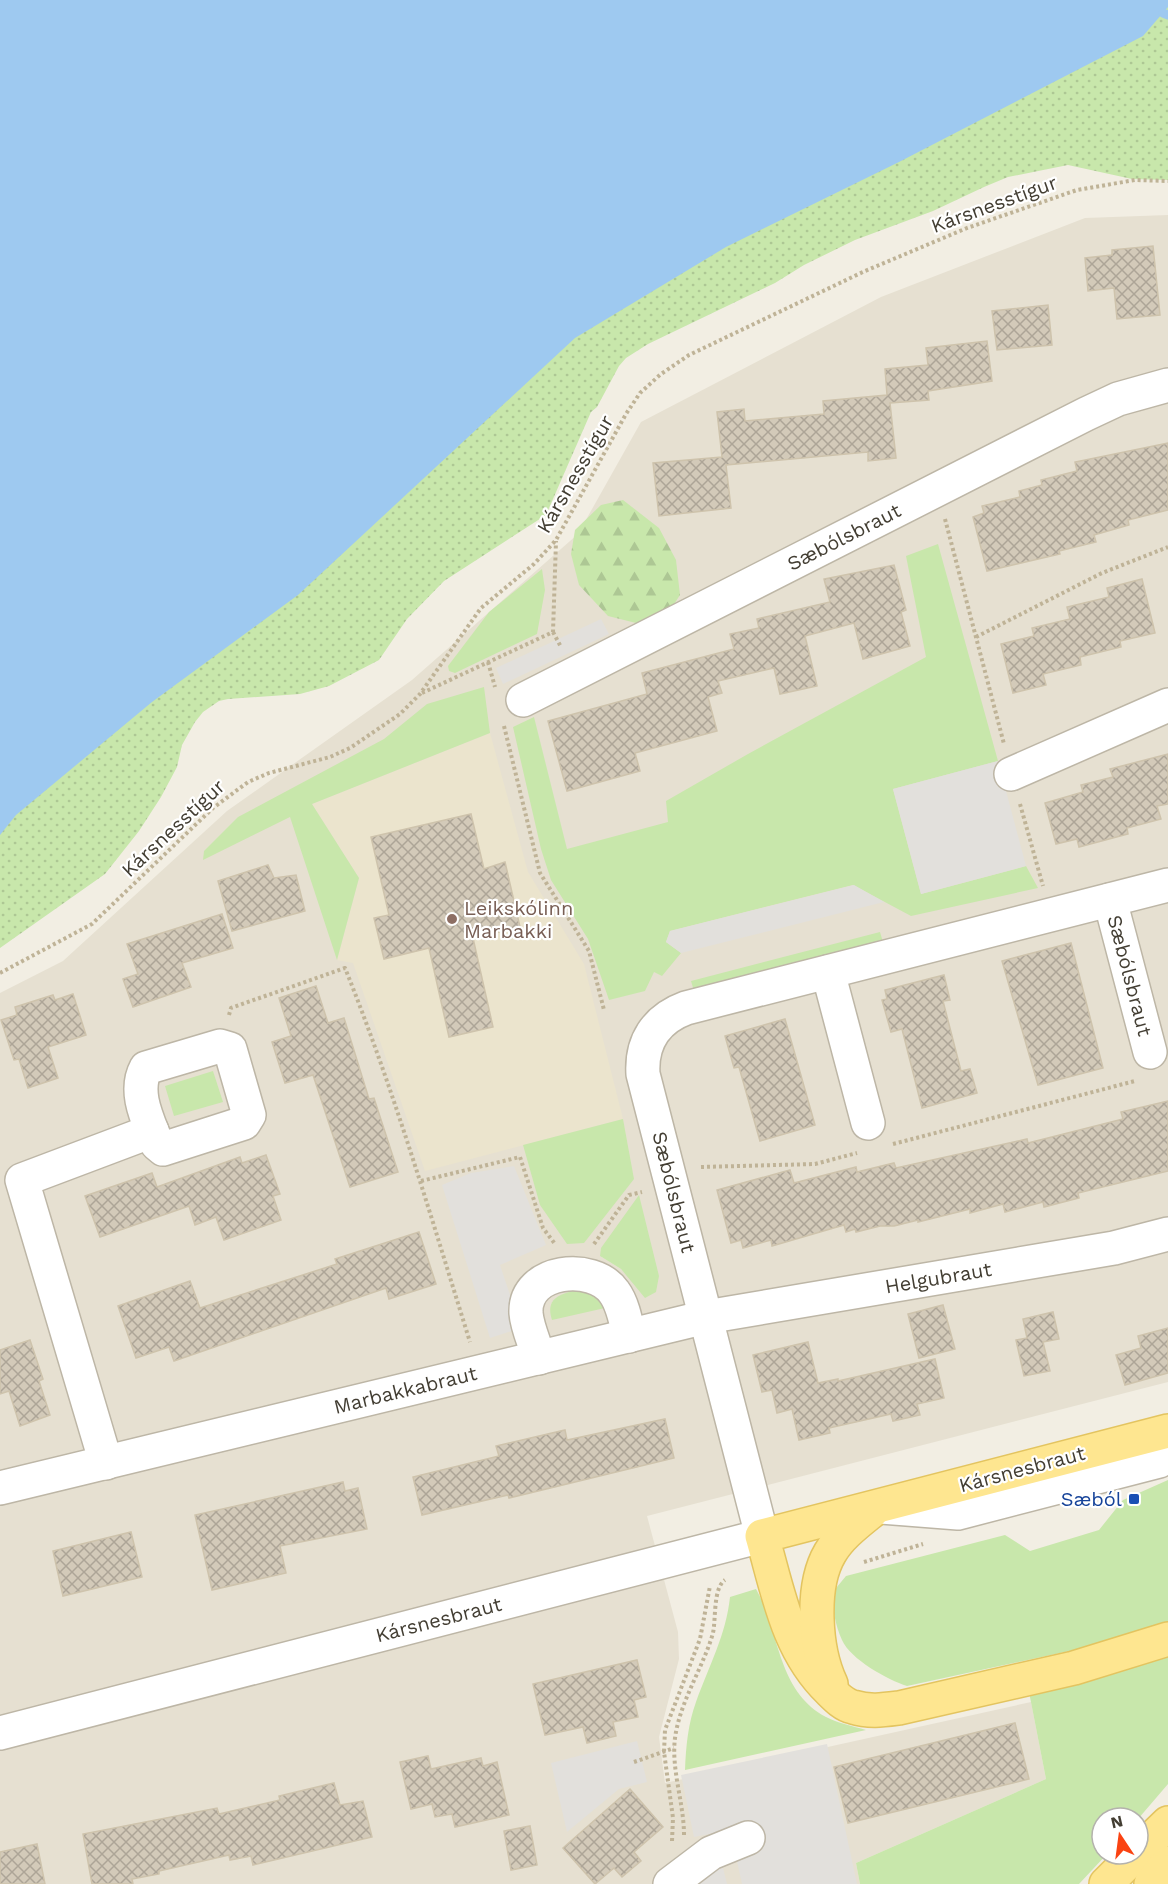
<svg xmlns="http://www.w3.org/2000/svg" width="1168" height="1884" viewBox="0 0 1168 1884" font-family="'Work Sans',sans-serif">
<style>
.residential{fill:#e6e0d1;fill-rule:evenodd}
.education{fill:#ebe4cd}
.grass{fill:#c8e7ab}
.forest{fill:url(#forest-firs)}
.park{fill:url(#park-dots)}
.parking{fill:#e2e0dc}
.water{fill:#9ec9f0}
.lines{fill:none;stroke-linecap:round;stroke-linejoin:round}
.stream{stroke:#9ec9f0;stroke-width:9}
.building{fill:url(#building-cross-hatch);stroke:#cec3ac;stroke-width:1.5}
.minor-casing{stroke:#bdb6a6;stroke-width:36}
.major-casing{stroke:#e3c460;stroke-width:36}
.path{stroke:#bfb397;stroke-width:4;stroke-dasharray:3 3;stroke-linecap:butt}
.minor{stroke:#fff;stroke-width:33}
.major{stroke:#fee690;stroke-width:33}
.education-dot{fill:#8d6e63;stroke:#fff;stroke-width:2}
.transit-dot{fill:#1a4fb4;stroke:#fff;stroke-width:2}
.labels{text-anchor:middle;stroke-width:4.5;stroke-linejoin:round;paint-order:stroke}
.street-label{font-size:20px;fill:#433e33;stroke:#fff}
.education-label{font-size:20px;fill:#785e54;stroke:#fff;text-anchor:start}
.transit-label{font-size:20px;fill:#164399;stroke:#fff;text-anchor:end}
</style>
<defs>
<pattern id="forest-firs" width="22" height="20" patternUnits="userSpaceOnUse" patternTransform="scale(1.5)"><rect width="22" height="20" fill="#c8e7ab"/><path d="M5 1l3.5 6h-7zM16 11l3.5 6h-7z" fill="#adc794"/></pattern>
<pattern id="park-dots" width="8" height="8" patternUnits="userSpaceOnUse" patternTransform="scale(1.5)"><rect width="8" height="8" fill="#c8e7ab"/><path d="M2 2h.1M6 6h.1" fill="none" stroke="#adc794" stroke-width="1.8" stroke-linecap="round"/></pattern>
<pattern id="building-cross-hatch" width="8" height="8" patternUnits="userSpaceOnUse" patternTransform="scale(1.5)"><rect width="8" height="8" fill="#d3cab9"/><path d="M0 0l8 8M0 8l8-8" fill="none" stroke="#ada597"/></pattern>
</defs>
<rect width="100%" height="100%" fill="#f2eee3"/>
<path class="residential" d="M1168,215V1382L647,1516L678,1632L679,1659L659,1737L665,1783L1031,1702L1046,1779L856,1863L860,1884H0V993L63,961L227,811L412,680L578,534L641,422L881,297L1085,218ZM600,1256L659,1276L634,1283L621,1269Z"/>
<polygon class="education" points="490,733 528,872 584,964 623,1119 425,1171 353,963 337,960 359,878 312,804"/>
<g class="grass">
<polygon points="938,544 998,761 893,789 921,894 1026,866 1038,888 911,916 853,885 670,931 666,942 681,953 662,976 654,972 645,991 609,1000 588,939 551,880 541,849 513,727 534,717 567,849 668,822 666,801 748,754 926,657 906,556"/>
<polygon points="542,569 545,590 537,634 455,673 449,671 448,666 489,612"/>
<polygon points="484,687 490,733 312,804 359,878 337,960 290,817 203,860 204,851 238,817 384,739 427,704"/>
<polygon points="880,932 883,942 694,991 691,981"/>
<polygon points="213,1071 223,1102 174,1116 165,1086"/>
<polygon points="623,1119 634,1179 584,1243 567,1244 540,1205 523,1145"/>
<polygon points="639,1195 659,1276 656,1292 645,1298 621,1269 600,1256 601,1248"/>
<path d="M577,1290L593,1294L605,1308L552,1320C545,1299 559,1294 577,1290Z"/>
<path d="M1168,1480V1624L1139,1636L907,1686C888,1680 850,1659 842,1640C835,1625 833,1609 832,1593L846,1576L1005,1535L1030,1551L1099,1530L1123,1500Z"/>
<path d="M756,1589C780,1632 777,1691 826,1717C837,1723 853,1726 866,1730L685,1770C686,1746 688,1724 696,1702C709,1666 726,1635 730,1597Z"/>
<polygon points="1168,1652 1168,1784 1138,1819 1102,1818 1102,1854 1107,1854 1079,1884 860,1884 856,1863 1046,1779 1029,1692"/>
</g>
<polygon class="forest" points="623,500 659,528 676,560 680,595 667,615 640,624 608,616 579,585 571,554 575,530 601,505"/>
<polygon class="park" points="0,0 1168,0 1168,180 1132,179 1068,165 1008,177 984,187 933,211 855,240 804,265 775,283 648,344 626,358 619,366 597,407 591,412 546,515 444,581 407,619 379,660 329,686 300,694 228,699 219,701 203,712 195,722 182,745 177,767 161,797 139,831 105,874 0,948"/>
<g class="parking">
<polygon points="601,619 609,634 503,684 496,668"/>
<polygon points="998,761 1026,866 921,894 893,789"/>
<polygon points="854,885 884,902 681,953 666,942 670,931"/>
<polygon points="514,1166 546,1245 500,1265 521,1328 490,1338 442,1185 471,1173"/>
<polygon points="637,1741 647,1782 619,1789 567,1832 551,1763"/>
<polygon points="827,1744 857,1884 742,1884 730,1830 694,1837 681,1775"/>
<polygon points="723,1868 727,1884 688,1884 703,1872"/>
</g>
<polygon class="water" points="0,0 1168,0 1168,7 1143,36 899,162 726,247 575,338 298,595 152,702 16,815 0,835"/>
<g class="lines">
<polyline class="stream" points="1163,13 1168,15"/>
</g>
<g class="building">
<polygon points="1153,246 1160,315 1117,319 1114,288 1088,291 1085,258 1112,255 1112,250"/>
<polygon points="1048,305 1052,345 997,350 992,311"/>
<polygon points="987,341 992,381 928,391 929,400 890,403 896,458 868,461 868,452 726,465 731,508 659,516 653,463 722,457 717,412 744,409 745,421 824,414 823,401 887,395 885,369 928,365 926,348"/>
<polygon points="1168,443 1168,510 1128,520 1129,525 1094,535 1096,542 1059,551 1060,554 987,571 973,517 984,513 982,506 1020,497 1019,491 1042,485 1041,480 1077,471 1075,462"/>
<polygon points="894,565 906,610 901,612 910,646 863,659 854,623 805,636 817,686 780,694 774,668 718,681 722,693 708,697 717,731 635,753 640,771 567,791 548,721 647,694 642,673 734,649 730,634 759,628 757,619 830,602 824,579"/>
<polygon points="1142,579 1155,633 1120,641 1121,647 1080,657 1081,665 1043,674 1046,685 1013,693 1001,644 1034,636 1032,628 1070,619 1067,607 1109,597 1107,588"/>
<polygon points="1168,754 1168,804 1157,806 1161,819 1127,828 1128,834 1079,847 1077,839 1056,844 1045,803 1083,792 1081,785 1113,777 1110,769"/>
<polygon points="471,814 484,869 505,862 520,927 473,938 493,1027 449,1037 429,948 384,959 374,918 389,915 371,837"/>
<polygon points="268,865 274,878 296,875 305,911 232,931 218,881"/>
<polygon points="222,914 233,948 182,963 191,987 133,1007 123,979 138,974 127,944"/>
<polygon points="1071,943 1103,1068 1038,1085 1002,961"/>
<polygon points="944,975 950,1000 943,1001 961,1071 970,1069 977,1093 922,1108 902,1029 891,1032 882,1000 887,999 885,990"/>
<polygon points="316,986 328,1023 344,1018 369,1099 374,1098 398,1172 350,1187 313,1075 285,1083 272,1042 291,1036 279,998"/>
<polygon points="73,994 86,1035 48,1047 58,1078 28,1088 19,1059 14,1060 1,1020 17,1015 15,1007 53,995 55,1000"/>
<polygon points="785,1019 815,1125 760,1141 739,1067 734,1068 725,1036"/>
<polygon points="1168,1101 1168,1171 1078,1193 1079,1198 1044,1207 1043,1202 1005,1212 1003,1204 970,1213 970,1209 918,1222 918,1220 894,1226 880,1226 856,1232 855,1229 846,1232 844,1225 772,1246 771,1240 743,1248 741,1240 731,1243 717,1190 790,1170 794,1183 856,1167 857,1172 894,1163 896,1168 1027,1139 1028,1143 1123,1119 1121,1112"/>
<polygon points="266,1155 280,1194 273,1196 281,1220 224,1240 216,1217 195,1225 189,1206 100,1237 85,1196 152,1173 157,1187 240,1157 242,1163"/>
<polygon points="419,1232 436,1284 389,1299 386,1288 174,1361 169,1347 136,1358 118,1306 190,1281 200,1308 337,1264 335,1259"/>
<polygon points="943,1305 955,1349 919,1358 908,1314"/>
<polygon points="1053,1312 1059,1339 1043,1342 1050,1371 1024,1376 1016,1340 1027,1338 1023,1319"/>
<polygon points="1168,1328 1168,1373 1125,1385 1116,1355 1141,1348 1138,1336"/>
<polygon points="30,1340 43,1379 39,1381 50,1415 20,1426 9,1391 0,1394 0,1350"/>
<polygon points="808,1342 818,1383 838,1379 838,1381 935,1359 944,1398 917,1404 920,1415 893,1421 891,1414 829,1428 830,1433 799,1440 792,1409 777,1413 772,1390 762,1392 753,1355"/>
<polygon points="665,1419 674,1458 509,1498 508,1495 422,1515 413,1477 499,1456 496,1446 565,1430 567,1440"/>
<polygon points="343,1482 345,1491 358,1488 367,1529 280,1546 286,1573 212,1590 195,1515"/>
<polygon points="131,1532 142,1577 63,1596 53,1551"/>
<polygon points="637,1660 646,1697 634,1700 638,1717 613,1722 616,1736 587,1743 583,1727 545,1735 533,1684"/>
<polygon points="1015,1723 1029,1779 848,1823 834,1767"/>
<polygon points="428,1756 431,1769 481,1758 483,1766 497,1762 509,1815 455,1827 452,1814 435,1817 432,1804 411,1809 400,1762"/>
<polygon points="334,1783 340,1805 363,1801 372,1837 253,1865 251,1856 230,1860 229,1855 159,1871 159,1874 132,1879 133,1884 92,1884 83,1834 217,1808 219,1814 280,1800 279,1796"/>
<polygon points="630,1789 663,1827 634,1852 641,1861 622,1877 614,1868 595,1884 563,1848"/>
<polygon points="530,1826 537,1865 511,1870 504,1831"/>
<polygon points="37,1844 45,1884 0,1884 0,1852"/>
</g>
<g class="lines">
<g class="minor-casing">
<g id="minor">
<path id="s1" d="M523,700L1086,414L1118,399L1168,385"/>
<polyline points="1011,774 1168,705"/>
<path id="s2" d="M1110,900L1150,1052"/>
<polyline points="828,972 868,1123"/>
<path d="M220,1046L230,1049L249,1115L244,1123L163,1149L157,1144C148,1120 133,1092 146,1068Z"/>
<path d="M539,1358C535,1344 527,1327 526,1313C524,1269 593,1262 614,1292C623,1304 626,1322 629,1336"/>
<polyline points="106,1463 22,1180 152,1131"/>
<path id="s3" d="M0,1488L706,1317L1114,1248L1168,1234"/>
<polyline points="881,1507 958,1513 1159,1461 1168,1456"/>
<path id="s4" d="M0,1733L762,1536L643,1074C641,1042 656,1019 686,1008L1168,885"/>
<polyline points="670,1884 711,1853 748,1838"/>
</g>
</g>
<g class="major-casing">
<g id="major">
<path d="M1168,1431L762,1536C778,1591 787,1650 830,1691C837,1698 844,1705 853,1707C869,1712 883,1710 899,1708L1074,1668L1168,1639"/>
<path d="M831,1684C815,1650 810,1587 830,1553C840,1536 856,1524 872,1511"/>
<polyline points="1138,1852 1168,1823"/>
<polyline points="1106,1884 1136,1854"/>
<polyline points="1151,1884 1168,1863"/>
</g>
</g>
<g class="path">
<polyline points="945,519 1004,744"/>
<polyline points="553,632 561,647"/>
<polyline points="976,637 1102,573 1168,547"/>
<polyline points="488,662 495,687"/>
<polyline points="422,693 553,632 556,541"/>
<polyline points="504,726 540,873 589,951 604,1010"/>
<polyline points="1020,804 1043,886"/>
<polyline points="0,973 92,924 213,808 248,782 269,773 330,757 350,748 400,714 420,694 481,608 534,564 556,540 626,414 640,393 661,374 689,355 865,271 967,228 1077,190 1135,180 1168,181"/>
<path d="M229,1015L231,1008L345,968C394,1090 431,1217 470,1342"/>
<polyline points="893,1144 1135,1081"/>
<polyline points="701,1167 815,1164 857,1153"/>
<polyline points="421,1181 520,1157 543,1228 555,1244"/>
<polyline points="594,1244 629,1195 642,1192"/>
<polyline points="864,1562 923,1544"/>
<polyline points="634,1762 674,1748"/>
<path d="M684,1835C684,1803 671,1770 675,1738C680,1701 703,1668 713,1633C716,1619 713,1588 725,1580"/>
<polyline points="672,1841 673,1818 664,1752 665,1730 700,1639 710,1586"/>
</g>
<use href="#minor" class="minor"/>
<use href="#major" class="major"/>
</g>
<circle class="education-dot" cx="452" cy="919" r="6"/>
<rect class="transit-dot" x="1128" y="1493" width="12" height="12" rx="3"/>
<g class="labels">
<g class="street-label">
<text transform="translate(994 204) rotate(-20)" y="7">Kársnesstígur</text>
<text transform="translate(575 474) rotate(-60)" y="7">Kársnesstígur</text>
<text dy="7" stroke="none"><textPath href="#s1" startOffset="360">Sæbólsbraut</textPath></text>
<text transform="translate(173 828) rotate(-43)" y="7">Kársnesstígur</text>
<text dy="7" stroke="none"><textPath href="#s2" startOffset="78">Sæbólsbraut</textPath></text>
<text transform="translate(674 1192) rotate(76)" y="7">Sæbólsbraut</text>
<text dy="7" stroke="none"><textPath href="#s3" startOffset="962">Helgubraut</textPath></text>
<text dy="7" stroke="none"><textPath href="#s3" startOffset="417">Marbakkabraut</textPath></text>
<text transform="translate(1022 1469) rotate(-15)" y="7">Kársnesbraut</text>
<text dy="7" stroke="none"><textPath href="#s4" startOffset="453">Kársnesbraut</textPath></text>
</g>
<g class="education-label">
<text x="464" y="915">Leikskólinn<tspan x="464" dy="23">Marbakki</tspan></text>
</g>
<g class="transit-label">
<text x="1122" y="1506">Sæból</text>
</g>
</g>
<g transform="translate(1120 1836) rotate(347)"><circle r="28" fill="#ffffff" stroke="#b4b2ad" stroke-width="1.5"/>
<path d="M0-4.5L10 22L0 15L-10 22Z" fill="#fa4312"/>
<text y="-9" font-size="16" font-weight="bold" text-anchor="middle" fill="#433e33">N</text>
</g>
</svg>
